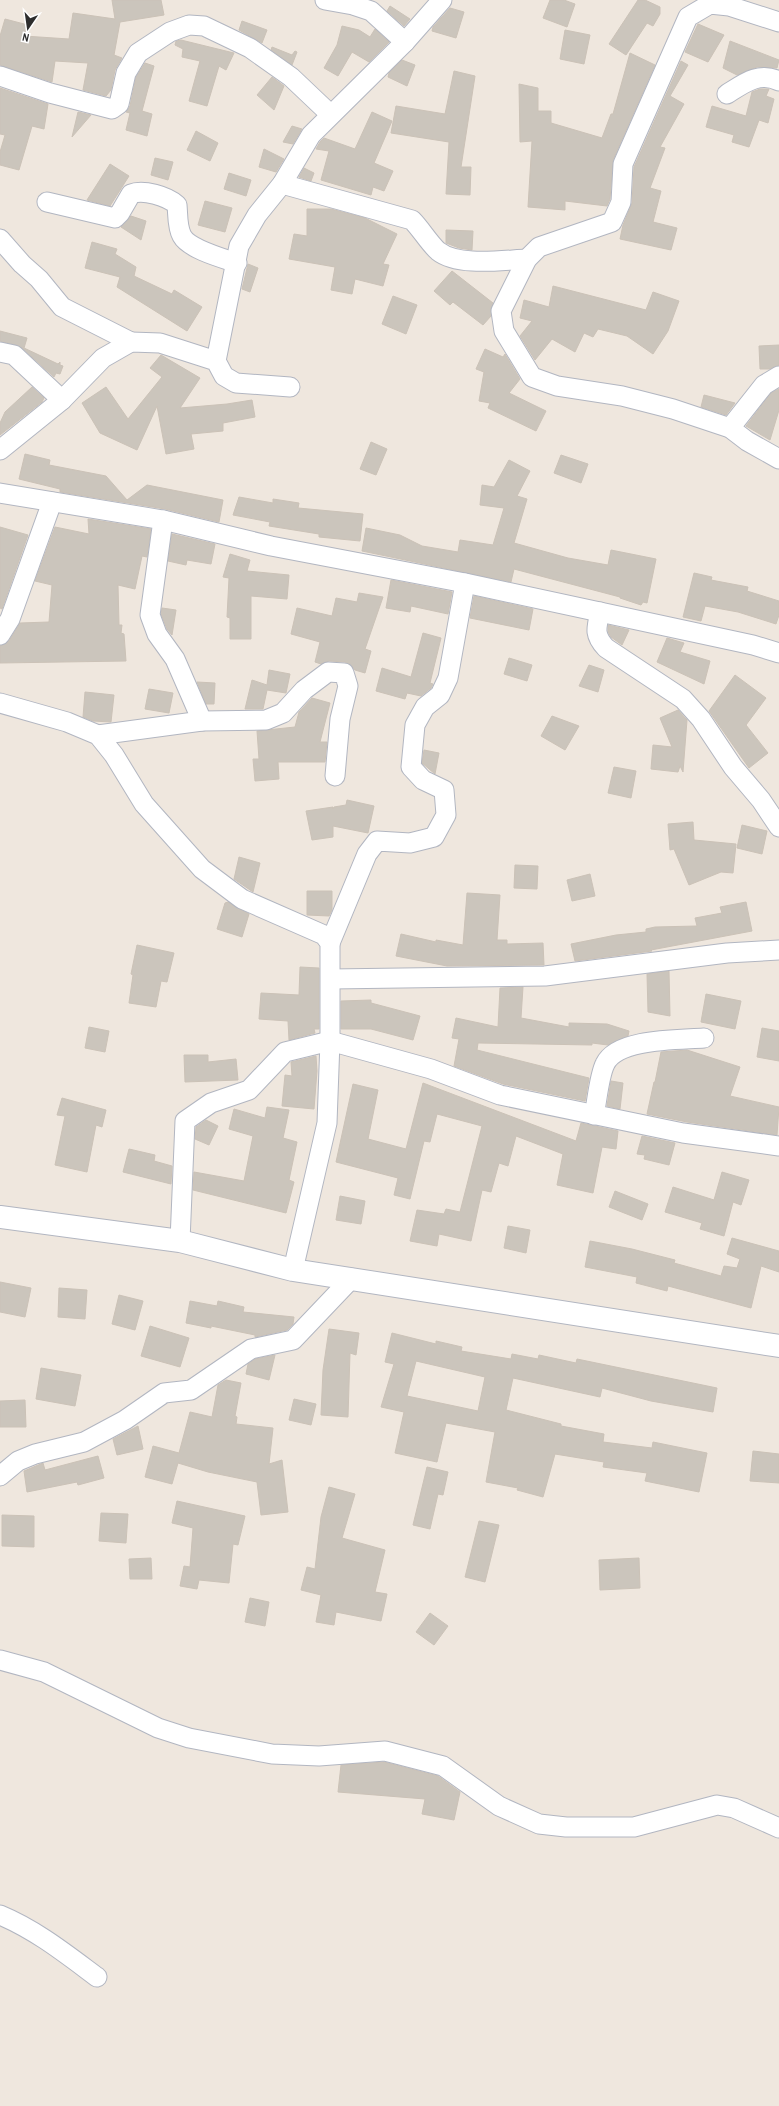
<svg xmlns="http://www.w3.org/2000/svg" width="779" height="2106" viewBox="0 0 779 2106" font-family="'Archivo Narrow',sans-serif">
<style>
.building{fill:#cbc5bc;stroke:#cbc2b7;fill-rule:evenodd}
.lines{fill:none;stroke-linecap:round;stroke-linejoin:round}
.street-casing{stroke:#b2b6c1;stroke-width:21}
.secondary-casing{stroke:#b2b6c1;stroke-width:24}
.street{stroke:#fff;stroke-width:19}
.secondary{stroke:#fff;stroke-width:22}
</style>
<rect width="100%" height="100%" fill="#efe7de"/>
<g class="building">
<polygon points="112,0 161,0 164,15 120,22 114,55 122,58 115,70 111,90 106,96 83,90 88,63 55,61 52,82 0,65 0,36 5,19 28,25 24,36 69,39 73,13 115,19"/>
<polygon points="550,0 564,0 575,4 567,27 543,18"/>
<polygon points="638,0 645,0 660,7 660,14 653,26 647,23 626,55 609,44"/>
<polygon points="390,6 410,19 404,26 387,11"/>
<polygon points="450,8 464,12 456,38 432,31 433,27"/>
<polygon points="242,21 267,30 262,43 239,30"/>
<polygon points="698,24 724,35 708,62 685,52"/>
<polygon points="342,26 359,30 370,37 375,29 389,42 369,62 352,52 338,76 324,68 337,45"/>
<polygon points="565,30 590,35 584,64 560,59"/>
<polygon points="181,40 234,53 226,70 219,66 207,106 189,101 200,61 182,57 183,49 175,45 176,41"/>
<polygon points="730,41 779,60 777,68 757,67 737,75 723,68"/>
<polygon points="272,47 292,55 295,51 297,52 292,65 271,50"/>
<polygon points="630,53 655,65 613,160 610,199 607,206 565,201 565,210 528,207 532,141 520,142 519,84 538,88 538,111 551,111 551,123 602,138 611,114 613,114"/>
<polygon points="402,60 415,65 407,86 388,77 389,73"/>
<polygon points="681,61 688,65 670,96 684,104 660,147 665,148 650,188 661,191 653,222 677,228 671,250 620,239 623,225 632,203 634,167"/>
<polygon points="145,63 154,66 142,111 152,114 147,136 126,130 130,113 126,112 130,106 136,77"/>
<polygon points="454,71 475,76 461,167 471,167 470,195 446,194 449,142 391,133 396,106 445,114"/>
<polygon points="272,77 284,86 274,110 257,95"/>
<polygon points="0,88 48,104 44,129 32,126 19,170 0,165 0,152 5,135 0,134"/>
<polygon points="760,89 769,89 766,96 774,99 768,123 759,120 749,147 732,142 734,135 706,127 712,106 746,116 752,92"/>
<polygon points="78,112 91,115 72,137"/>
<polygon points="372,112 392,121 374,163 393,171 384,191 373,187 371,195 321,180 329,151 316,149 320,142 324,138 355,149"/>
<polygon points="292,126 302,129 293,144 283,142"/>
<polygon points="196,131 218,143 210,161 187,150"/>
<polygon points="264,149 284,159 276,172 259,167"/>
<polygon points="155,158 173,162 168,180 151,175"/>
<polygon points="110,164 129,176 110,206 87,200"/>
<polygon points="304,168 314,173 311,181 299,177"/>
<polygon points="229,173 251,180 246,196 224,189"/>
<polygon points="205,201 232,208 225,232 198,225"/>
<polygon points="307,209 331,209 365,218 397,234 383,264 389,265 383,286 355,279 352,294 331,290 335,267 289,259 294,234 307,236"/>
<polygon points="131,216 146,221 141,240 121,227"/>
<polygon points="446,230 473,231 472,250 459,248 446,243"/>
<polygon points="92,242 117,249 115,254 136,267 134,276 172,294 174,290 202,307 187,331 117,287 120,277 85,268"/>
<polygon points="248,264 258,268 250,292 242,289"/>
<polygon points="452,271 493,303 491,316 483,325 453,302 450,305 434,291"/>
<polygon points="553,286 646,310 653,292 679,301 668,331 653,354 627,336 598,329 593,337 584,333 575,352 552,339 535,360 520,336 532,321 520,318 524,300 549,307"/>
<polygon points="393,296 417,305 406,334 382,324"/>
<polygon points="0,331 27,338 24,348 58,364 60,362 60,365 63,366 60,374 56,373 54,377 21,347 0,341"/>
<polygon points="779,345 779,365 770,369 760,369 759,346"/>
<polygon points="485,349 503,357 505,354 520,379 509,393 546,411 536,431 488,408 490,403 479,401 484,372 476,369"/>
<polygon points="161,355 200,378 180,408 227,404 252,400 255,417 223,423 223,431 191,434 194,449 166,454 157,406 137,450 100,433 82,403 106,387 128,419 162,377 150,368"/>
<polygon points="32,387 44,398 42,402 0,435 0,423 5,412"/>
<polygon points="779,389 779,410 770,440 746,426 771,393"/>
<polygon points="704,395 735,403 726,415 701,407"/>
<polygon points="371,442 387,449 376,475 360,469"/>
<polygon points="25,454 50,460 49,465 106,476 127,500 147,485 223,500 219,522 165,509 60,492 60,489 19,479"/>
<polygon points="561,455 588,464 581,483 554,473"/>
<polygon points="509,460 530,471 517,496 527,499 514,543 568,558 608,565 611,550 656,559 647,603 643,602 641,605 620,598 620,597 514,569 511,582 362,551 366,528 400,535 422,546 458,552 460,540 493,545 504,508 480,505 482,485 494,487"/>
<polygon points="239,497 273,503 273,499 299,503 298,508 363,514 360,541 319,537 319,534 269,526 270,522 233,515"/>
<polygon points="88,519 151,529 147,557 142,556 135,589 118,585 119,625 122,625 121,633 124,634 126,661 0,663 0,646 9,641 20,623 49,622 52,585 35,581 55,527 89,534"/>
<polygon points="0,527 28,535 2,609 0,608"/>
<polygon points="172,534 215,544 211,564 187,560 186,565 168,561"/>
<polygon points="230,554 250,560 247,571 289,575 287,599 251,596 251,639 230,639 230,618 227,617 229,578 223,577"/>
<polygon points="694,573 712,577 711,580 748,587 747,591 779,601 779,615 776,624 738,612 705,606 701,621 683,617"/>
<polygon points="391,580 452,592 448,614 411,606 410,612 386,608"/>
<polygon points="359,593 383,597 365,649 371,651 365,673 355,670 351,665 345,662 329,661 321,664 315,662 320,642 291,634 297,608 332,616 336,598 357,602"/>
<polygon points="474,596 533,609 529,630 470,618"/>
<polygon points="162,608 176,610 172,635 167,629 161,614"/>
<polygon points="608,625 629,630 622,645 611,637 608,632"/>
<polygon points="423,633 441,638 430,683 433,684 431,688 421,696 407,693 405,699 376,691 382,668 411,677"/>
<polygon points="667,638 684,643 680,652 710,661 704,684 657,662"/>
<polygon points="509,658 532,665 527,681 504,674"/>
<polygon points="589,665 604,670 598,692 579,686"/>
<polygon points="269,670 290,674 286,693 267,690 263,709 245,709 252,680 267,685"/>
<polygon points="735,675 766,698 746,725 768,753 749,768 709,711"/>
<polygon points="197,682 215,683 214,704 206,704"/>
<polygon points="149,689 173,693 169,713 145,709"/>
<polygon points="85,692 114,695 111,722 93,721 83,717"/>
<polygon points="312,698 330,703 320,742 327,742 325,762 278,762 279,779 255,781 253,759 259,759 257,731 295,727 299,712"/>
<polygon points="678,710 687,720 683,772 680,766 678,772 651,769 653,745 672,747 660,718"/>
<polygon points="552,716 579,726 565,750 541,736"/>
<polygon points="424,750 439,753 435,774 422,763"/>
<polygon points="614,767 636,771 631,798 608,793"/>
<polygon points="347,800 374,806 368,833 333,826 333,837 312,840 306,811 333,807 333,809 334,807 346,805"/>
<polygon points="693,822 694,840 736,844 733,873 721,872 689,885 674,849 670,850 668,824"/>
<polygon points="742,825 767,831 762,854 737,848"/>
<polygon points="239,857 260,863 253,892 234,879"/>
<polygon points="515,865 538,866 537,889 514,888"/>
<polygon points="590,874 595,896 572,901 567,880"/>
<polygon points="307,891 332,891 332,910 329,916 307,915"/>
<polygon points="467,893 500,895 497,940 507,940 507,944 543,943 544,965 447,966 396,956 401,934 436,942 436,940 463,945"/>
<polygon points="228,902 249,914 242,937 217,929 225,903"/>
<polygon points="746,902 752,931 651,950 652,951 575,961 571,944 616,935 646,932 646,929 655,927 697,926 695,918 722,913 720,907"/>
<polygon points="137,945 174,953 167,982 161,981 156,1007 129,1003 133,975 131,974"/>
<polygon points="300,967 319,968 319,1029 314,1029 315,1033 289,1040 288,1021 259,1019 261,993 299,995"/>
<polygon points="669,971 670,1016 648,1012 647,974"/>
<polygon points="523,987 521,1018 569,1027 569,1023 607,1024 629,1031 628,1036 608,1045 592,1043 592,1045 478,1043 477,1050 589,1078 585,1101 503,1084 454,1066 459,1039 452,1038 456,1018 498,1027 500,988"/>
<polygon points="706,994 741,1001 735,1029 701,1022"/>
<polygon points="371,1000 371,1003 420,1016 413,1040 371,1029 341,1029 341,1001"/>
<polygon points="89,1027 109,1031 105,1052 85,1048"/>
<polygon points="762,1028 779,1031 779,1061 757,1057"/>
<polygon points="687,1050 740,1067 730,1096 779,1107 777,1135 687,1122 647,1114 654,1082 655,1082 661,1052"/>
<polygon points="184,1055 208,1055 208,1062 236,1059 238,1080 185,1082"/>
<polygon points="316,1056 317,1071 314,1109 282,1106 285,1075 292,1076 291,1062"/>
<polygon points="611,1081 623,1083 620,1109 607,1106"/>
<polygon points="423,1083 576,1141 581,1123 618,1131 616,1149 602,1147 593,1193 557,1185 563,1154 516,1136 508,1166 499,1163 491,1192 482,1190 471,1241 439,1234 437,1246 410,1241 417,1210 444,1214 446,1209 460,1212 482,1126 437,1114 430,1142 424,1141 410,1199 394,1195 398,1178 336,1162 353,1084 378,1090 368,1139 406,1149"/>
<polygon points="62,1098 106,1110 102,1127 96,1125 87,1172 55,1165 65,1116 57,1115"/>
<polygon points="267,1107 289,1110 283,1138 297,1142 289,1180 294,1182 286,1213 193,1190 194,1172 244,1181 253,1136 229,1129 234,1109 265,1118"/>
<polygon points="206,1120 218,1126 209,1145 195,1139 196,1127"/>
<polygon points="642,1136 675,1143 669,1165 644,1159 645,1155 637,1154"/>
<polygon points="129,1149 155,1155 154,1161 172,1166 171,1184 123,1172"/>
<polygon points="722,1172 749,1180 741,1205 733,1202 724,1236 700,1229 702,1223 665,1212 673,1187 714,1200"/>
<polygon points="615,1191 648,1204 642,1220 609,1207"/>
<polygon points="340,1196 365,1201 361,1224 336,1220"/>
<polygon points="508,1226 530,1230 526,1253 504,1248"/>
<polygon points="732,1238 779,1251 779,1272 761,1266 751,1308 668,1286 667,1291 636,1283 637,1277 585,1267 590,1241 632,1249 675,1260 674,1263 721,1276 724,1266 737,1268 740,1259 727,1254"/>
<polygon points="0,1282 31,1288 25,1317 0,1312"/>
<polygon points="59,1288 87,1290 85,1319 58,1317"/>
<polygon points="119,1295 143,1301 135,1330 112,1324"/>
<polygon points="190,1301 217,1306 218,1301 244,1307 243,1312 294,1317 293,1324 287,1330 255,1337 255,1335 211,1326 211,1328 186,1323"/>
<polygon points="150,1326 189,1338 180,1367 141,1356"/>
<polygon points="329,1329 359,1333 356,1355 350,1353 348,1417 321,1415 323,1370"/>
<path d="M392,1333L436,1344V1341L462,1347L461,1351L511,1359L512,1354L538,1359L539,1355L576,1363L577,1359L717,1388L713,1412L651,1401L602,1388L600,1397L513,1378L506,1410L561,1424V1426L604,1434L603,1442L652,1448L653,1442L707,1453L699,1492L645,1481L647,1473L603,1467L604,1462L555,1454L543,1497L517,1490L518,1488L486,1482L495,1432L446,1423L437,1462L395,1453L404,1412L381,1407L394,1364L385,1362ZM416,1361L485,1377L478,1411L407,1396Z"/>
<polygon points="275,1355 269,1380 246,1374 248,1364 255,1359"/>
<polygon points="41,1368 81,1375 75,1406 36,1399"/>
<polygon points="226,1380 241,1383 235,1416 237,1417 236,1424 273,1428 269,1464 282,1460 288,1512 261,1515 257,1482 208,1472 178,1463 172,1484 145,1477 153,1446 179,1453 190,1412 212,1417 218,1385"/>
<polygon points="294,1399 316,1404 311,1425 289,1420"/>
<polygon points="25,1400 26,1427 0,1427 0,1401"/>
<polygon points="138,1426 143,1449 117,1455 113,1439"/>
<polygon points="753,1451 779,1454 779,1483 750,1481"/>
<polygon points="98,1456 104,1478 78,1485 77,1482 27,1492 24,1471 43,1463 45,1470"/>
<polygon points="427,1467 448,1472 443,1495 438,1494 430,1529 413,1525"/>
<polygon points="329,1487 355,1494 342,1538 385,1550 375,1592 387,1594 381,1621 336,1612 334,1625 316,1622 321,1595 301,1590 307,1567 315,1569 321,1517"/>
<polygon points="177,1501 245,1516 238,1545 233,1544 229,1583 199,1580 197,1589 180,1586 184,1566 190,1567 193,1528 172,1523"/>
<polygon points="101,1513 128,1514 126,1543 99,1541"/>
<polygon points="2,1515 34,1516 34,1547 2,1546"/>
<polygon points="479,1521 499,1525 485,1582 465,1577"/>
<polygon points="151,1558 152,1579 130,1579 129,1559"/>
<polygon points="639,1558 640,1588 600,1590 599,1560"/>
<polygon points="250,1598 269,1602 265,1626 245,1622"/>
<polygon points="430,1613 448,1626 434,1645 416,1632"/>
<polygon points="384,1762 438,1776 460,1792 454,1820 422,1814 425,1799 338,1792 341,1765"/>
</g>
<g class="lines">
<g class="street-casing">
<g id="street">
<polyline points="325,0 353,5 371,11 405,42"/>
<polyline points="779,22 729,6 710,4 688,17 623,164 621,202 612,222 539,247 527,259 501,311 504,331 532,377 557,386 622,396 673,409 730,428 747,441 779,459"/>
<polyline points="0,76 50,93 112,109 119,104 126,73 138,53 170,32 189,25 204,26 250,48 291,77 330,114"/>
<path d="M727,94C743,84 759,71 779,81"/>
<path d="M282,184L412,220C421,229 429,243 438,251C458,267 503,260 527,259"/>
<path d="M47,202L115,218L120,213L131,194C143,189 167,196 177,205C178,214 177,227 182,236C189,249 222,258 237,263"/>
<polyline points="0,239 22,264 39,279 62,307 131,342"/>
<polyline points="0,352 14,355 62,400"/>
<polyline points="216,361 239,246 257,215 282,184 311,135 405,42 442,0"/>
<polyline points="730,428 764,385 779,376"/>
<polyline points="0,450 62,400 103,358 131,342 160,343 216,361 224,376 236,383 290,387"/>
<polyline points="0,493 163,520 271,546 465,583 753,645 779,653"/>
<polyline points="163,520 150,615 157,634 175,659 202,721"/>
<path d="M600,612C596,629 594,635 606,648L683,699L701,719L733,767L761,800L779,827"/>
<polyline points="0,635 10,619 52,502"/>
<polyline points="0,703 67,722 98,735 114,755 144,804 202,869 242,899 324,935 330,943 330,1041 327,1123 293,1270"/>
<polyline points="98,735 202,721 266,720 283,713 304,690 328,672 344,673 348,686 340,719 335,776"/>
<polyline points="330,943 367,854 377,841 410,843 434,837 446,815 444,790 423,780 411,767 415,725 425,707 440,695 448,678 465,583"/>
<polyline points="331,979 545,976 727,953 779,950"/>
<path d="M594,1115C597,1102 599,1076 605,1064C617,1038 679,1040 704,1038"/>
<polyline points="180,1241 185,1121 211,1103 249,1090 285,1052 330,1041 431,1069 500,1095 683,1133 779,1146"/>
<polyline points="0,1476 18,1461 35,1454 84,1442 125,1420 164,1393 191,1390 251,1349 293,1340 352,1278"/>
<polyline points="0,1660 44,1672 158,1728 189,1738 272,1754 319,1756 385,1751 443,1766 499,1806 539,1824 566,1827 634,1827 717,1805 734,1808 779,1828"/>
<path d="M0,1915C36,1930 66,1954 97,1977"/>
</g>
</g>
<g class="secondary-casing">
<polyline id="secondary" points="0,1217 180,1241 293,1270 779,1346"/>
</g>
<use href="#street" class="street"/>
<use href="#secondary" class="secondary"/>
</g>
<g transform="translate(28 28) rotate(193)" stroke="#ffffff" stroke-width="3" paint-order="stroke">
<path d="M0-3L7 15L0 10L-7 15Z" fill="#2d2d2d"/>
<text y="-6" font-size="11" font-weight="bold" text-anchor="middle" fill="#2d2d2d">N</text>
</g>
</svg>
